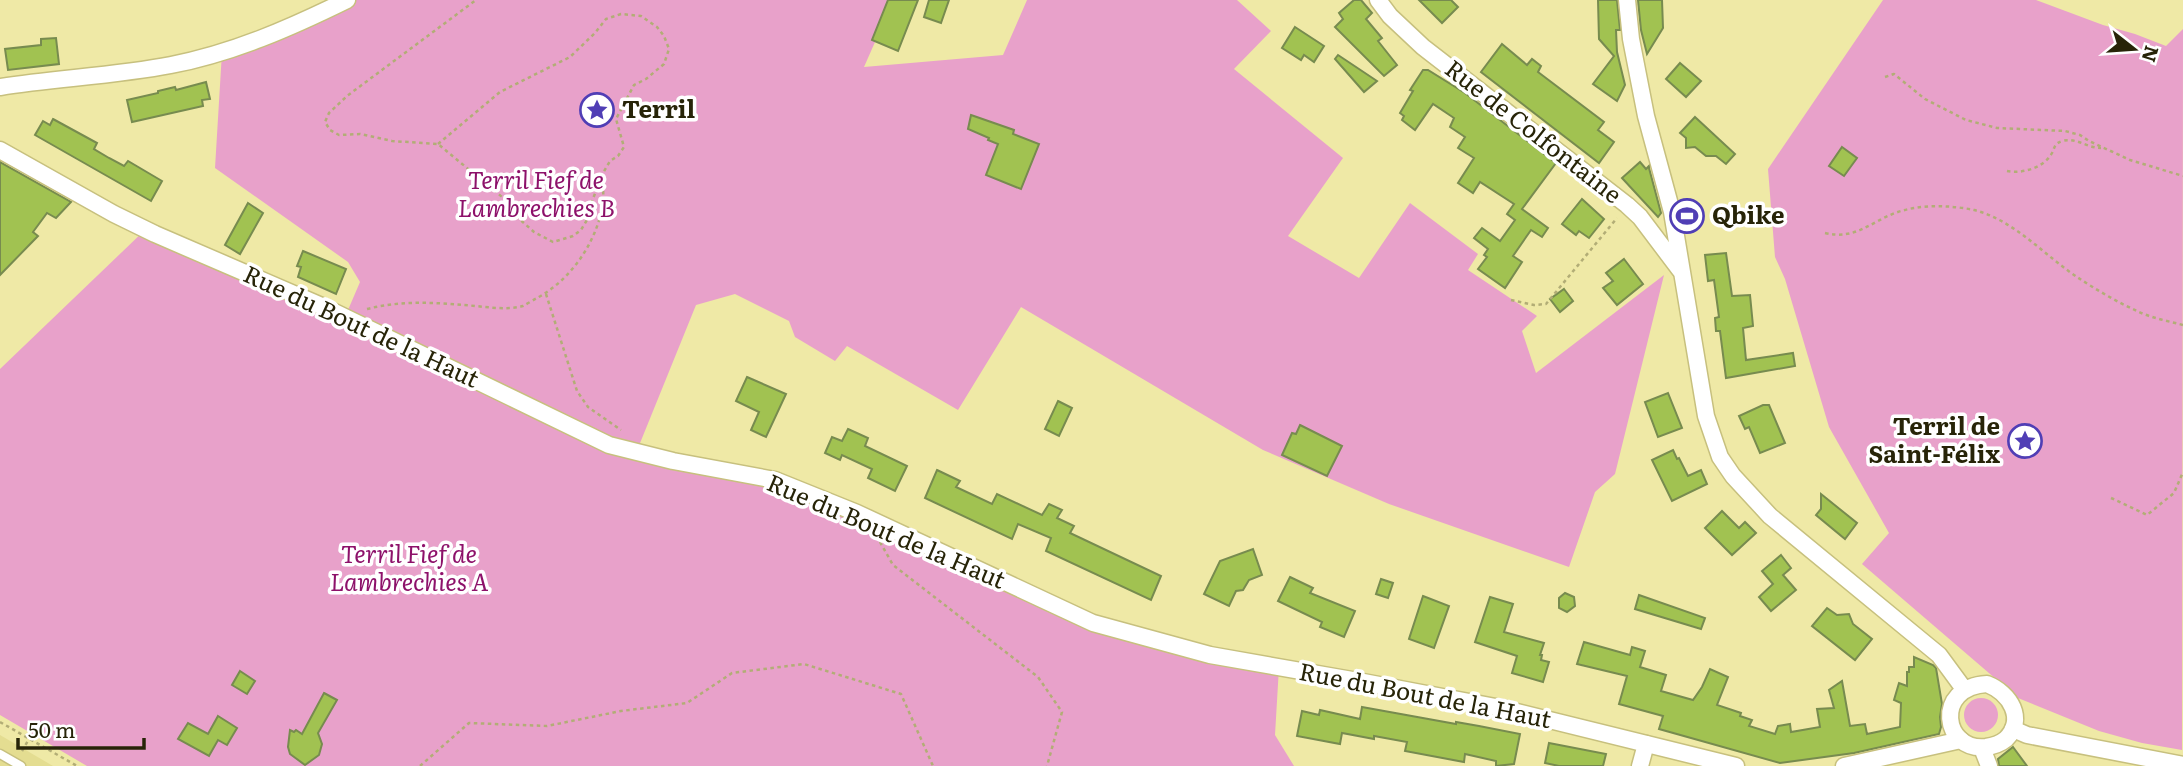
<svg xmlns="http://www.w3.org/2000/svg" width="2183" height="766" viewBox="0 0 2183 766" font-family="Literata,serif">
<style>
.built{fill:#e4dd91}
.green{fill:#e8a1ca}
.building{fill:#a1c251;stroke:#778b4f;stroke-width:2}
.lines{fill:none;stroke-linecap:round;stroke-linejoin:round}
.lane-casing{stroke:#c7c07e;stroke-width:11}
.street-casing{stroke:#c7c07e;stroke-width:19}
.path{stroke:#b2ad76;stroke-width:2.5;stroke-dasharray:3.5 3.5;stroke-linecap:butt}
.lane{stroke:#fff;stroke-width:8}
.street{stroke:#fff;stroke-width:16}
.labels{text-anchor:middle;stroke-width:7;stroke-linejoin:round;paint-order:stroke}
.poi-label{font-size:24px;font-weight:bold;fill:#272408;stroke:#fff;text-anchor:start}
.street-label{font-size:24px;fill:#272408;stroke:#fff}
.park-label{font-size:24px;font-style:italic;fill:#8d116a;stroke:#fff}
</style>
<rect width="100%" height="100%" fill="#efe9a6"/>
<polygon class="built" points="0,735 53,766 0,766"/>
<g class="green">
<polygon points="347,0 890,0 890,8 864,67 1003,55 1027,0 1237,0 1271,31 1234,69 1343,158 1288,236 1359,278 1410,203 1478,254 1468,270 1537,316 1522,331 1536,373 1664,275 1615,474 1595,492 1569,567 1389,504 1263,450 1021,307 958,410 847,346 835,361 795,337 789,321 735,294 696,305 636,453 775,480 1093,623 1279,667 1275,735 1294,766 87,766 0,715 0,369 146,229 345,317 360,282 348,262 215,168 222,52"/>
<polygon points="1883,0 2036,0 2103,25 2135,34 2166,46 2183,29 2182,750 2142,743 2099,731 2018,698 1862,564 1889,533 1829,427 1785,279 1775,257 1768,169"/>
<circle cx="1981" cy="715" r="17"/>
</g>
<g class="building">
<polygon points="888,0 918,0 898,51 872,40"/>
<polygon points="929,0 949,0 941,23 924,17"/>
<polygon points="1354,0 1361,0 1372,13 1366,19 1382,38 1378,41 1397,65 1384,76 1335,27 1343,19 1339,13"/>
<polygon points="1419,0 1451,0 1458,7 1442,23"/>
<polygon points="1598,0 1617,0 1620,30 1616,30 1617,52 1625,85 1617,101 1593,84 1614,56 1599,39"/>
<polygon points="1638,0 1662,0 1663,28 1647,54 1641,30"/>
<polygon points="1295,27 1324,46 1314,62 1304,55 1301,60 1282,48"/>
<polygon points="56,38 59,64 8,70 5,49 41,45 41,39"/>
<polygon points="1502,44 1527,65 1532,59 1541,66 1538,72 1604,122 1598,130 1614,142 1599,163 1481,72"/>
<polygon points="1338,55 1377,81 1364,92 1335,59"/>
<polygon points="1680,63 1701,81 1686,97 1666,79"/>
<polygon points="1423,70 1428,70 1465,93 1556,163 1522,209 1548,228 1542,237 1531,230 1513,256 1522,262 1505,288 1478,269 1487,257 1484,255 1488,249 1474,238 1482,228 1500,241 1515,220 1507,214 1514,204 1480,182 1473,193 1458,183 1474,158 1458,148 1465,137 1450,127 1454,118 1433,104 1415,130 1402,120 1404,116 1400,113 1413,91 1410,90"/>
<polygon points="206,82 210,99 202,100 203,106 132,122 127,100 158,93 158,91 175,87 176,90"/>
<polygon points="971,115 1014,130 1013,134 1039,144 1021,189 986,175 998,144 988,140 989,138 968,129"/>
<polygon points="1695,117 1735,154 1726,164 1716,156 1706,156 1695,147 1686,148 1686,138 1680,133"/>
<polygon points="53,119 97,143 94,149 109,158 124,166 128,161 162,181 151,201 35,135 43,121 50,125"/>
<polygon points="1842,147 1857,158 1844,176 1829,166"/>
<polygon points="0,162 71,202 56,218 47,213 33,232 38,236 0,275"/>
<polygon points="1640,162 1646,169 1649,166 1649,168 1661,213 1658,217 1622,178"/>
<polygon points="1582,199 1604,219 1589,238 1579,231 1576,235 1562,224"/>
<polygon points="248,203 263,213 240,254 225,245"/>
<polygon points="303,251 346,269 336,294 298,277 301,267 297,266"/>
<polygon points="1726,253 1732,296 1750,295 1753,326 1743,328 1746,360 1793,353 1795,366 1726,378 1720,331 1716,331 1715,318 1719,317 1714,280 1708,281 1705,255"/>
<polygon points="1624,259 1643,284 1617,305 1603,288 1613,281 1606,273"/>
<polygon points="1564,289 1573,301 1560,312 1550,299"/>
<polygon points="747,377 786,394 766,437 751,430 759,412 736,401"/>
<polygon points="1668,393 1682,428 1658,437 1645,402"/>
<polygon points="1058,401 1072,408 1059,436 1045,429"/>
<polygon points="1763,405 1769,405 1785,443 1760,453 1749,427 1745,429 1739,416"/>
<polygon points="1300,425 1342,446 1327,476 1282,455 1292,433 1296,434"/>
<polygon points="848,429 868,438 865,446 907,466 895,491 868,478 872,469 842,455 840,460 825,453 832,437 842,441"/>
<polygon points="1673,450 1677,459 1679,458 1688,476 1701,470 1707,484 1672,501 1652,460"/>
<polygon points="937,470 960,481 956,487 992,504 997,494 1042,515 1049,504 1062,510 1057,518 1074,526 1070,533 1161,576 1151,600 1046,551 1051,538 1018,524 1012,539 925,498"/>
<polygon points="1821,494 1857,523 1845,539 1816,515 1821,509"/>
<polygon points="1722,511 1739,528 1745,522 1756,533 1732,555 1705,528"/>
<polygon points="1253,549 1262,575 1249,580 1243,590 1236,591 1229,606 1204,594 1220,561"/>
<polygon points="1781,555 1791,568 1783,575 1796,590 1771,611 1759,597 1773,584 1762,571"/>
<polygon points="1290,577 1313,588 1310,593 1355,611 1344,637 1320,627 1322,622 1278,601"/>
<polygon points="1381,579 1393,583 1388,598 1376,594"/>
<polygon points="1565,593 1574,597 1575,606 1567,612 1559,608 1559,598"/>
<polygon points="1639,595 1705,618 1701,629 1635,609"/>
<polygon points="1423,596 1449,606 1434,648 1409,639"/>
<polygon points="1490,597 1513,604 1504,632 1544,643 1540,655 1542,655 1541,660 1549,662 1543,682 1512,673 1517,656 1475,642"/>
<polygon points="1827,608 1837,615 1849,614 1853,624 1872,639 1855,660 1812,626"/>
<polygon points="1584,642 1630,655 1632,647 1645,651 1640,667 1666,675 1661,691 1693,700 1702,687 1710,669 1728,677 1717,705 1741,713 1740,716 1752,720 1749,726 1775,734 1778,726 1790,724 1791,732 1820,727 1817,709 1834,708 1829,690 1842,681 1850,726 1865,724 1867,734 1900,727 1901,703 1894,700 1899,683 1907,686 1907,672 1909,672 1909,667 1914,667 1914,657 1933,665 1936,668 1942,704 1940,717 1941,727 1939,734 1854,753 1780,763 1659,729 1663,716 1619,704 1627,676 1577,664"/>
<polygon points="240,671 255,681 247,694 232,685"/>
<polygon points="324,693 337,700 318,733 322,744 319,755 305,765 290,754 288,747 290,730 294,732 296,730 302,734"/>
<polygon points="1362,707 1456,724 1456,722 1479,726 1520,734 1514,764 1496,766 1496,761 1465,754 1464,762 1405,751 1407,742 1374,736 1374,739 1342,733 1340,744 1297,736 1302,711 1319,715 1320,710 1360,719"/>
<polygon points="218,716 237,728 227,745 218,740 209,756 178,739 188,723 208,734"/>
<polygon points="1549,743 1606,754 1603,766 1559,766 1545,763"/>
<polygon points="2013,747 2027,766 1999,766 1998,759"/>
</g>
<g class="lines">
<g class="lane-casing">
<polyline id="lane" points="0,754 21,766"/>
</g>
<g class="street-casing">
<g id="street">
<polyline points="1378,0 1390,16 1423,47 1627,205 1640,217 1680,270"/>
<polyline points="1627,0 1631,39 1646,116 1672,212 1706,416 1720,457 1733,476 1770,516 1939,655 1964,689"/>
<path d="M0,87C57,78 114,76 171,65C233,53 290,28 347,0"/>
<polyline points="0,150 114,214 155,234 324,307 609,445 673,461 775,480 857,513 1093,623 1210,655 1358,681 1501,708 1736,766"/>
<path d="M1987,684C2010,693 2026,719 2006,739C2000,744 1993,746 1986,747C1943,752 1933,687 1987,684Z"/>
<polyline points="2013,729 2027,735 2183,765"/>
<polyline points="1982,748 1989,766"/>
<polyline points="1640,766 1646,744"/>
<polyline points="1844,766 1961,740"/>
</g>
</g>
<g class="path">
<polyline points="1885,77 1894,74 1925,99 1966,120 1997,128 2065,131 2080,135 2089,141 2130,160 2183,176"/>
<polyline points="438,144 500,92 570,57 595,33 606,19 621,14 641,16 657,27 664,36 669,49 664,64 646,79 634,85 616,119 624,147 618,156 610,161 603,173 589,209 587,220 581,230 573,236 553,242 534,232 516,216 507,201 438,144 392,141 360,134 339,135 330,130 325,122 329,113 347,96 476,0"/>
<path d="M2007,171C2022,174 2044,168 2052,153C2055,147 2054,144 2062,141C2076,137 2087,148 2101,148"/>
<path d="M1825,233C1855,240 1869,223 1895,213C1919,204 1950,205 1974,210C2014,220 2044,255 2077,277C2095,289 2117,302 2137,311C2151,318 2168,321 2183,325"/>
<polyline points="546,294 577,391 588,407 621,430"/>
<polyline points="1511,300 1534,305 1546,304 1617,218"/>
<path d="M367,309C398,301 431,302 463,305C482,306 505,311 523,306C527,304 533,300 537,298C570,280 594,246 602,209C604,199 603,187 603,177"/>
<polyline points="2111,498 2147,515 2174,493 2183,472"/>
<polyline points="880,542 893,565 1038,677 1062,712 1047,766"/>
<polyline points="0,722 77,766"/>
<polyline points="22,751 29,739"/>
<polyline points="420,766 469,723 547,726 621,711 687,703 732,673 804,664 901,694 933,766"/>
</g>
<use href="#lane" class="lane"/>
<use href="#street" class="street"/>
</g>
<defs>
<g id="sight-ring" transform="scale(1.75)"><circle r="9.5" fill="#fff" stroke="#503eb5" stroke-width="1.5"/><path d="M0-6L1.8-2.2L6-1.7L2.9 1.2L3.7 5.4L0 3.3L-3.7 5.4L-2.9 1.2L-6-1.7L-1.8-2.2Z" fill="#503eb5"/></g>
<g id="stadium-ring" transform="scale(1.75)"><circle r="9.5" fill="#fff" stroke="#503eb5" stroke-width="1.5"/><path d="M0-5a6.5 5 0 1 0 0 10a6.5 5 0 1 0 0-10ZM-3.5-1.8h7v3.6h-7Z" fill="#503eb5"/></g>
</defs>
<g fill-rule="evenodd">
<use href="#sight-ring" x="597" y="110"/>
<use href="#stadium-ring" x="1687" y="216"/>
<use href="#sight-ring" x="2025" y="441"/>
</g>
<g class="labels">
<g class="poi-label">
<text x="622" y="118">Terril</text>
<text x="1712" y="224">Qbike</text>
<text x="2000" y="435" text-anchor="end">Terril de<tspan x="2000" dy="28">Saint-Félix</tspan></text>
</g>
<g class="street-label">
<text transform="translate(1533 132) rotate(38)" y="8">Rue de Colfontaine</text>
<text transform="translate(361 327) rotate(25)" y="8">Rue du Bout de la Haut</text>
<text transform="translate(886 532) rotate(23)" y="8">Rue du Bout de la Haut</text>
<text transform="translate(1425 696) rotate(11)" y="8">Rue du Bout de la Haut</text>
</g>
<g class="park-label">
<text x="536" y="189">Terril Fief de<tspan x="536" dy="28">Lambrechies B</tspan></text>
<text x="409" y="563">Terril Fief de<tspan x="409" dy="28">Lambrechies A</tspan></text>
</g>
</g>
<g transform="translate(2134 49) rotate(107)" stroke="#ffffff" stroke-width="5" paint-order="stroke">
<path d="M0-5L12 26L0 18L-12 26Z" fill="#272408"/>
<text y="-10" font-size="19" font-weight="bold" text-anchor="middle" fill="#272408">N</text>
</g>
<path d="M18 738v10h126v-10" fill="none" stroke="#272408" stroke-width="3.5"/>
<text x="28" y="738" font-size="21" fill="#272408" stroke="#ffffff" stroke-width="5" paint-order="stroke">50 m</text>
</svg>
